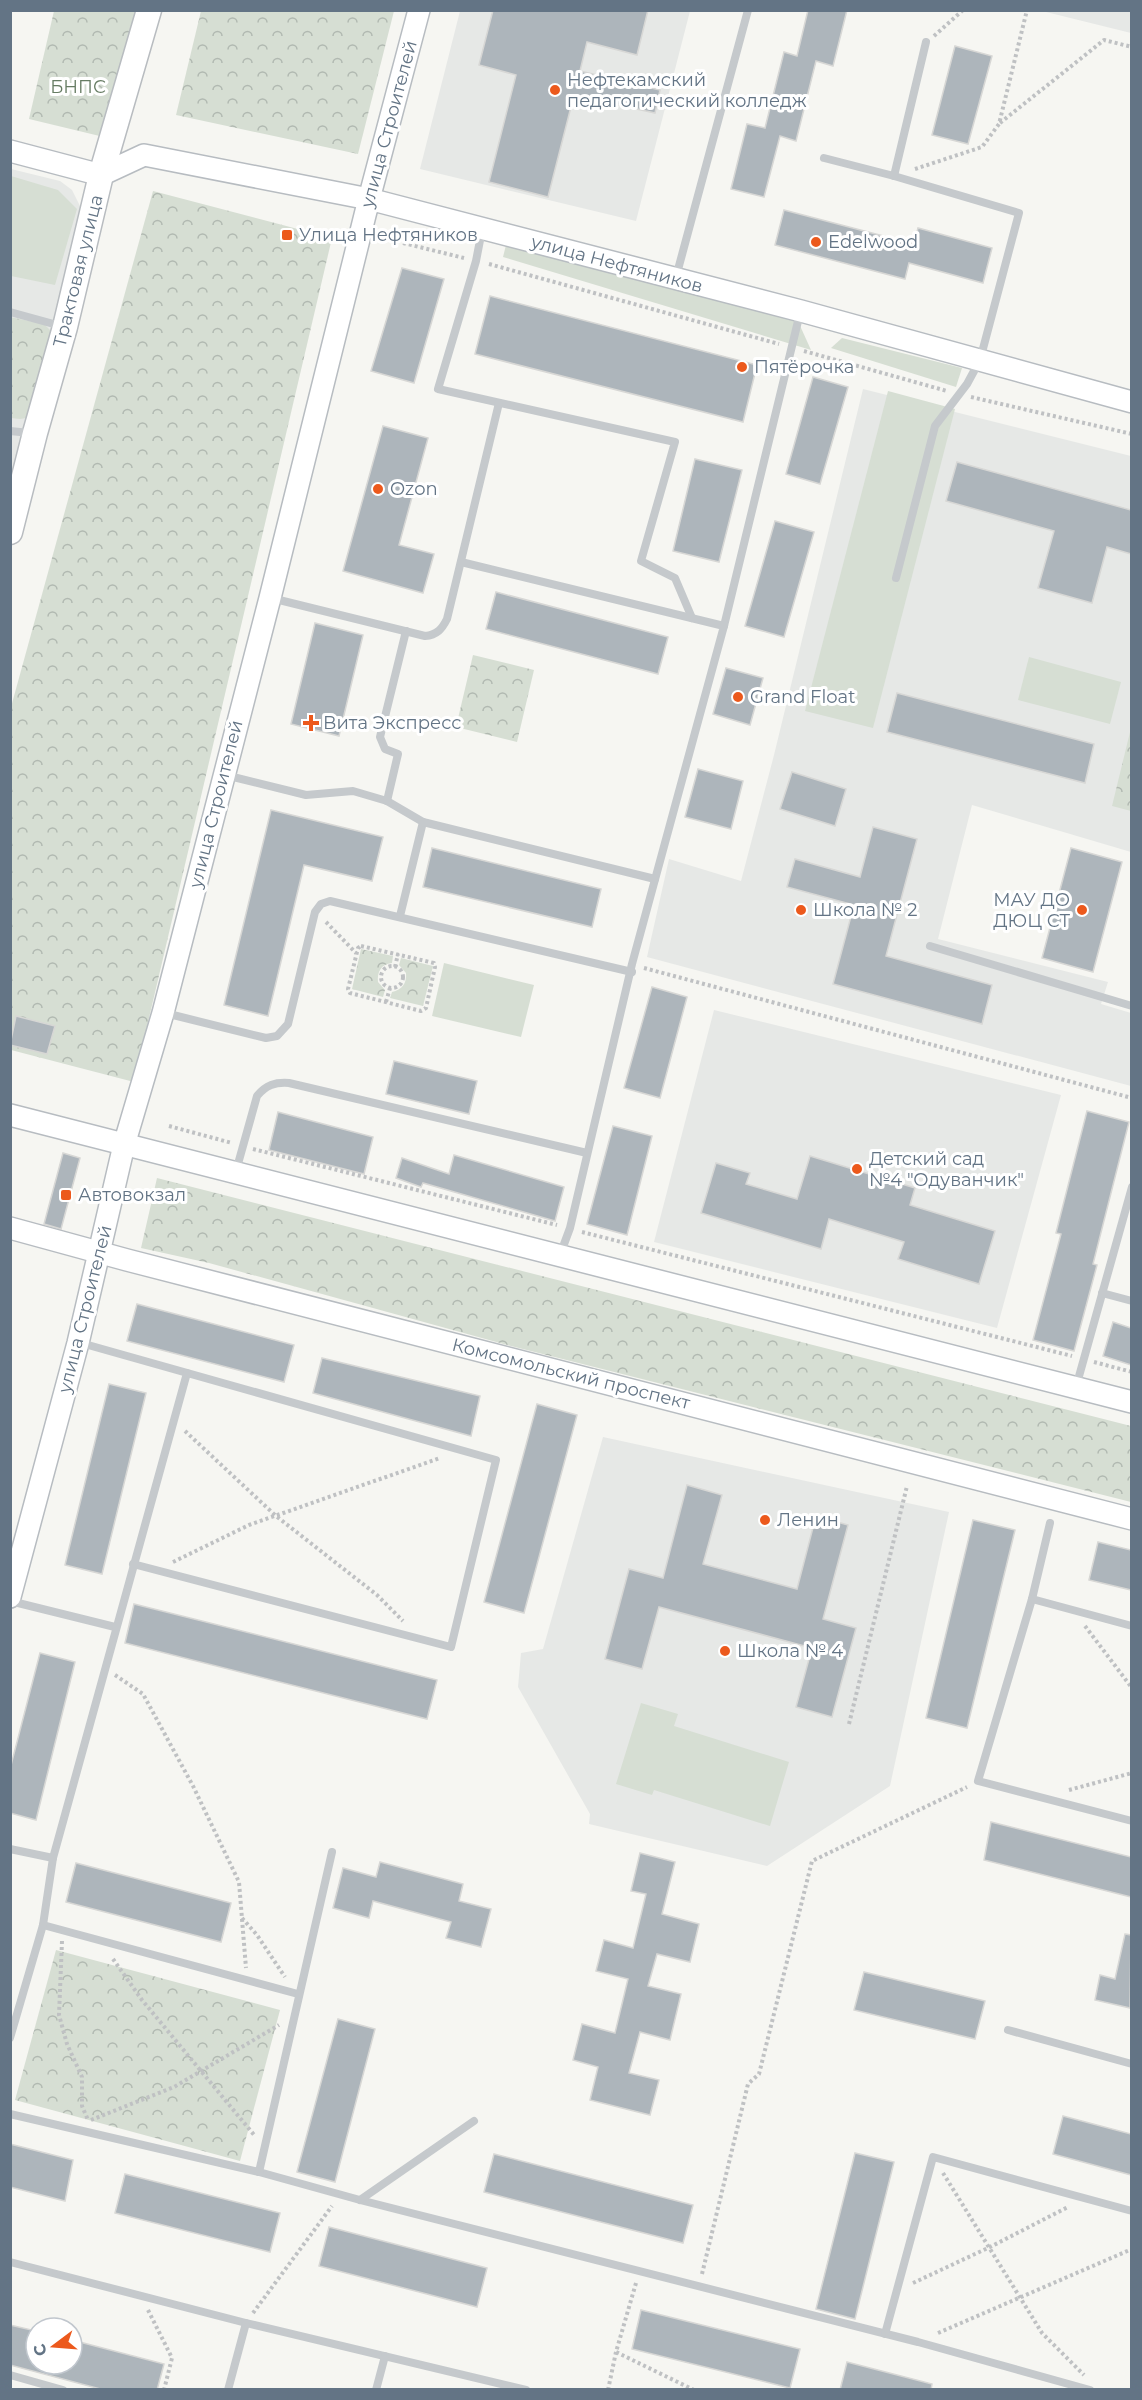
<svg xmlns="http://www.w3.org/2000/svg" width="1142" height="2400" viewBox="0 0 1142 2400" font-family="Montserrat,sans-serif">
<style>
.built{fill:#e6e8e6}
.green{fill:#d6ded3}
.forest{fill:url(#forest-crowns)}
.building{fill:#adb5bb;stroke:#d7d7d5;stroke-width:1.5}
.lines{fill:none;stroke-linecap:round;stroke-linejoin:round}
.secondary-casing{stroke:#b7bcc1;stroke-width:24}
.primary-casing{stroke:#b8bcc0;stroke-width:27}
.path{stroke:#bfc1c3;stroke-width:4;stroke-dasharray:3 3;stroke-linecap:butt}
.service{stroke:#c5c9cc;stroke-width:8}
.secondary{stroke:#fff;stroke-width:21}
.primary{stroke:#fff;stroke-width:24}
.poi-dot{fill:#ec591c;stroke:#fff;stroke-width:2}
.labels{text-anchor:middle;stroke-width:6;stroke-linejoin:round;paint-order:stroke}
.poi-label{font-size:18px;fill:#637485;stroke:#fff;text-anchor:start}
.park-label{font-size:18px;fill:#667c63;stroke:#fff}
.street-label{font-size:18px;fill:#637485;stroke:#fff}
</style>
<defs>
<pattern id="forest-crowns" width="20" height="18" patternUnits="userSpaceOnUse" patternTransform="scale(1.5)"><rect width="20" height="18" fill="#d6ded3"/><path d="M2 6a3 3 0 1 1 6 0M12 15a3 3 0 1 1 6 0" fill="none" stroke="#b1b9b1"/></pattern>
</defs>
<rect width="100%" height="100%" fill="#f6f6f2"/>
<g class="built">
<polygon points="460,11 690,11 636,221 420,169"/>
<polygon points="1042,11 1131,11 1131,33"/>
<polygon points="11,169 60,181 72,190 85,216 11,492"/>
<polygon points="863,389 1131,456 1131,852 972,805 938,939 1108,982 1101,1004 1131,1013 1131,1086 647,957 669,859 741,881 774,755"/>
<polygon points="714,1010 1061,1095 997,1328 654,1242"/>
<polygon points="603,1437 949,1512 890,1786 767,1866 589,1824 590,1814 518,1687 521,1653 543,1649"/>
</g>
<g class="green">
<polygon points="11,176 58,190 77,209 55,285 11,276"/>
<polygon points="507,241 797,319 811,350 503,257"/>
<polygon points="842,338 962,368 956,387 831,348"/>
<polygon points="888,391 955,409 873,728 805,711"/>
<polygon points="1029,657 1121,682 1110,724 1018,700"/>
<polygon points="444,963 534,985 521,1037 432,1016"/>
<polygon points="641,1703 678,1714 674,1726 789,1762 770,1826 654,1790 652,1795 616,1784"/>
</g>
<g class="forest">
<polygon points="54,11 138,11 108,138 29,119"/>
<polygon points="201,11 394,11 358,154 176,115"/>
<polygon points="153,191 332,238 134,1082 11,1050 11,707"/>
<polygon points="10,317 44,324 65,345 47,415 20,419 11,418"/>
<polygon points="473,655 534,670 517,742 456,727"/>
<polygon points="1131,728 1131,811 1112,806"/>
<path d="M361,949L393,956L392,963C381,964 377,972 378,982L385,990L383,997L352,989Z"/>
<path d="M401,958L433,966L423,1006L390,998L392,992C402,990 407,983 406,973L399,965Z"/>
<polygon points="157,1178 1131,1426 1131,1502 511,1346 209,1263 141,1248"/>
<polygon points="56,1950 280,2010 240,2161 15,2100"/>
</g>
<g class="building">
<polygon points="493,10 648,10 637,55 587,42 580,71 660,90 655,113 574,95 548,197 489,182 516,75 479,65"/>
<polygon points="808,10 847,10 833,66 816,61 796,141 780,136 764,197 731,189 747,124 765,128 784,52 797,56"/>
<polygon points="955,46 992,56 968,144 932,135"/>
<polygon points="784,210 914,244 918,228 992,248 983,283 909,263 905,279 775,245"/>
<polygon points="402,268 444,279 414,383 371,371"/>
<polygon points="490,296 757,365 743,422 475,354"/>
<polygon points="813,377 848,387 820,484 786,474"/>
<polygon points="383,426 428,438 399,545 434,554 423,593 343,571"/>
<polygon points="695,459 742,470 719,562 673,551"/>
<polygon points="957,462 1131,510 1131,554 1107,547 1092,603 1038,588 1054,531 946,501"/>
<polygon points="775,521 814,532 784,637 745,626"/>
<polygon points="496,592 668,637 658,674 486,629"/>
<polygon points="315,623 363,635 339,736 291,724"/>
<polygon points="726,668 763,678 750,725 713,714"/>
<polygon points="897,693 1094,744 1085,783 887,732"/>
<polygon points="698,769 743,781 731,829 685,817"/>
<polygon points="792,772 846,789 835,826 780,809"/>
<polygon points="271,810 383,837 372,881 304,865 268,1016 224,1005"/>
<polygon points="873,827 917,839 886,956 992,985 982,1024 833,984 854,905 787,887 795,859 860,877"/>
<polygon points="432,848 601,889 592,927 423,887"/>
<polygon points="1071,848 1122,862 1093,972 1042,958"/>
<polygon points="652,987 687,997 660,1098 624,1088"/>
<polygon points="16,1016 55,1026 47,1054 10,1045"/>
<polygon points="394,1061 477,1081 469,1114 386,1094"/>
<polygon points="1087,1111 1129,1122 1093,1264 1097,1265 1074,1351 1033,1340 1061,1234 1056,1233"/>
<polygon points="278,1112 373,1137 364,1174 269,1150"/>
<polygon points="613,1126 652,1136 627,1235 587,1224"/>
<polygon points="63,1153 80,1158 61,1229 44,1224"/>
<polygon points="454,1155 564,1187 555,1221 423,1183 421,1187 396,1178 402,1158 449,1174"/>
<polygon points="810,1156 915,1188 910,1205 995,1231 979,1284 898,1259 904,1242 829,1219 821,1249 701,1213 716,1163 750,1173 746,1184 797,1199"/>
<polygon points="137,1304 294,1345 284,1382 127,1341"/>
<polygon points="1113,1322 1131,1328 1131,1365 1103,1356"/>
<polygon points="322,1358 480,1396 471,1436 313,1393"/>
<polygon points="109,1384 146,1393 102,1574 65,1565"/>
<polygon points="537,1404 577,1415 524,1613 484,1602"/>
<polygon points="687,1485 722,1495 703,1564 797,1589 816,1516 848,1525 823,1619 856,1628 832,1717 796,1707 812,1648 659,1607 642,1669 605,1659 629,1569 663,1578"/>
<polygon points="973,1520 1015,1530 967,1728 926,1718"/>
<polygon points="1098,1542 1131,1550 1131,1590 1089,1580"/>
<polygon points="134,1604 437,1680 427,1719 125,1643"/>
<polygon points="40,1653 75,1662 36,1820 10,1813 10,1769"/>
<polygon points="991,1822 1131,1857 1131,1897 984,1860"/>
<polygon points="640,1853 675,1862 662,1914 699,1924 690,1962 657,1954 648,1986 681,1994 670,2040 640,2032 629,2073 659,2080 650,2115 590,2100 598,2067 573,2060 582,2024 615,2033 628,1979 596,1971 604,1940 633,1948 646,1894 631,1891"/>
<polygon points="380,1862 463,1884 459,1901 491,1909 481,1947 446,1938 451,1922 373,1901 369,1918 333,1908 343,1868 376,1877"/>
<polygon points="76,1863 231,1903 221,1942 66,1902"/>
<polygon points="1125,1934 1131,1935 1130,2008 1095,2000 1100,1975 1115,1979"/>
<polygon points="864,1972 985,2001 975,2039 854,2010"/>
<polygon points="338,2019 375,2029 335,2182 297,2172"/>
<polygon points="1063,2116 1131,2134 1131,2175 1053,2154"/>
<polygon points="10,2144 73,2160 65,2201 10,2187"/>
<polygon points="855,2153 894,2162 855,2319 816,2309"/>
<polygon points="494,2154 693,2205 683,2243 484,2192"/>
<polygon points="125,2174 280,2213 270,2252 115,2213"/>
<polygon points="329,2227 487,2268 477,2307 319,2266"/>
<polygon points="641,2310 800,2349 790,2388 632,2349"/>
<polygon points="10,2325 36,2331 36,2364 72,2364 72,2340 164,2364 157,2390 104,2390 10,2365"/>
<polygon points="847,2362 932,2384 931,2390 840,2390"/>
</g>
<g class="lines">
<g class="secondary-casing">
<g id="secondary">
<polyline points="10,151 101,175 144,155 369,199 801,311 1132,402"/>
<polyline points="10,1115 1132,1402"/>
<polyline points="10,1228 127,1260 1132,1519"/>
<polyline points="10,1597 78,1343 124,1145 163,1013 270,598 369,199 419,10"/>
</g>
</g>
<g class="primary-casing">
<polyline id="primary" points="10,532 35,433 65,327 101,175 149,10"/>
</g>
<g class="path">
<polyline points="934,36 963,10"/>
<polyline points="1000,123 1104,40 1132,47"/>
<polyline points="915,169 982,147 999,124 1027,10"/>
<polyline points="403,243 464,258"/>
<polyline points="489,264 779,344"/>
<polyline points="804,351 947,391"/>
<polyline points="971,397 1132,434"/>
<polyline points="326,922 356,953"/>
<polygon points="361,946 434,963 435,967 426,1008 421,1011 350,993 348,989 358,948"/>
<circle cx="392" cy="977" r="11"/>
<polyline points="395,967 398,954"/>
<polyline points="644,968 1132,1098"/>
<polyline points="386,1002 390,988"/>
<polyline points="169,1126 232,1143"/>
<polyline points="253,1149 557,1225"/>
<polyline points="582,1232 1072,1356"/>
<polyline points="1094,1362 1132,1372"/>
<polyline points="185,1431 276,1516 377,1595 403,1621"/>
<polyline points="173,1562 249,1525 440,1458"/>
<polyline points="1085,1626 1132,1688"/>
<polyline points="115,1675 143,1694 193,1786 239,1882 246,1968"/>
<polyline points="849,1724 907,1486"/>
<polyline points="1069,1790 1132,1773"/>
<polyline points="242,1918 257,1935 285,1977"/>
<polyline points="62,1941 59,2015 67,2044 82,2077 82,2106 88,2120"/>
<polyline points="113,1959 142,2000 255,2136"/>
<polyline points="91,2120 174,2087 279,2025"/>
<polyline points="943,2173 1042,2333 1084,2375"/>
<polyline points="702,2274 748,2084 759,2074 812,1861 967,1787"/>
<polyline points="636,2283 616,2352 694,2390"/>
<polyline points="913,2283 990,2247 1068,2207"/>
<polyline points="148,2310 172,2358 164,2390"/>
<polyline points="253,2313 332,2206"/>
<polyline points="938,2333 1132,2249"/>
<polyline points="608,2390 616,2352"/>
</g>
<g class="service">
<polyline points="824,158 894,176 1019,213 980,360 967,384 935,426 896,578"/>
<polyline points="894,176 926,42"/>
<polyline points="482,230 476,261 438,389 675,442 641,561 675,578 692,618"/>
<polyline points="676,277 748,10"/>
<polyline points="10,312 61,326"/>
<polyline points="10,431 30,433"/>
<polyline points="461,562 724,626 632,964 570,1228 560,1255"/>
<path d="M271,598L425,636C437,635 442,629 447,619L499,403"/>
<polyline points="724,626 800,313"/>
<polyline points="225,775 306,795 353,791 387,801 423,822 400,916"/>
<polyline points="387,801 398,754 385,749 380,737 406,631"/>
<polyline points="423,822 655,879"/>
<polyline points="930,946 1132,1006"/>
<polyline points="165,1013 266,1038 277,1036 288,1024 315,912 321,904 330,901 632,972"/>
<path d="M236,1171L257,1096C266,1085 275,1082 289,1083L587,1153"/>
<polyline points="1102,1293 1132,1301"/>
<polyline points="81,1343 496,1460 451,1647 133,1564"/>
<polyline points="1076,1387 1132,1187"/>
<polyline points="1050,1523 1032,1599 978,1781 1132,1821"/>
<polyline points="1032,1599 1132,1626"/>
<polyline points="10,1601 115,1627"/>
<polyline points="10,1849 53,1858"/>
<polyline points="43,1925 298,1994"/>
<polyline points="1008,2030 1132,2064"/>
<polyline points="10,2038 43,1925 53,1858 187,1373"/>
<polyline points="10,2114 259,2172 360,2200 918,2342 1090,2390"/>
<polyline points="259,2172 332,1852"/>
<polyline points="360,2200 474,2121"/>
<polyline points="10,2262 246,2323 526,2390"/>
<polyline points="885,2334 933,2157 1132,2211"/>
<polyline points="10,2375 63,2390"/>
<polyline points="228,2390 246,2323"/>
<polyline points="376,2390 385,2356"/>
</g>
<use href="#secondary" class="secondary"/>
<use href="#primary" class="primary"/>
</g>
<g class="poi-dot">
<circle cx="555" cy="90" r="6"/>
<rect x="281" y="229" width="12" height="12" rx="3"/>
<circle cx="816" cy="242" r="6"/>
<circle cx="742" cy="367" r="6"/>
<circle cx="378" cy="489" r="6"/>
<circle cx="738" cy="697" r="6"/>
<path d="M308 714h6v6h6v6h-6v6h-6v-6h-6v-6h6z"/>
<circle cx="801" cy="910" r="6"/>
<circle cx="1082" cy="910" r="6"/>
<circle cx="857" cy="1169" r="6"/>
<rect x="60" y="1189" width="12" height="12" rx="3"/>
<circle cx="765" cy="1520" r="6"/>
<circle cx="725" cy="1651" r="6"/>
</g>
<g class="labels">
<g class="poi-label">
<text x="567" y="86">Нефтекамский<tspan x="567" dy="21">педагогический колледж</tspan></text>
<text x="299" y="241">Улица Нефтяников</text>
<text x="828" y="248">Edelwood</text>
<text x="754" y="373">Пятёрочка</text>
<text x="390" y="495">Ozon</text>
<text x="750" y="703">Grand Float</text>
<text x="323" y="729">Вита Экспресс</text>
<text x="1070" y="906" text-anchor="end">МАУ ДО<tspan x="1070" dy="21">ДЮЦ СТ</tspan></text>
<text x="813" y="916">Школа № 2</text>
<text x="869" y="1165">Детский сад<tspan x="869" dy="21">№4 "Одуванчик"</tspan></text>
<text x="78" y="1201">Автовокзал</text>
<text x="777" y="1526">Ленин</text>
<text x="737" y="1657">Школа № 4</text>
</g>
<g class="park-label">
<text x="78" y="93">БНПС</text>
</g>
<g class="street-label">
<text transform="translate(389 124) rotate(-75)" y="6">улица Строителей</text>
<text transform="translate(617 264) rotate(15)" y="6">улица Нефтяников</text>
<text transform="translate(78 271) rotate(-76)" y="6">Трактовая улица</text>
<text transform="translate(216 804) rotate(-76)" y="6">улица Строителей</text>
<text transform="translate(85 1309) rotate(-76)" y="6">улица Строителей</text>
<text transform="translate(571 1374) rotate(14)" y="6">Комсомольский проспект</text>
</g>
</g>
<rect width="1142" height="2400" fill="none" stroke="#637485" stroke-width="24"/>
<g transform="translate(54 2346) rotate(254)"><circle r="28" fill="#ffffff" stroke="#c1c7ce" stroke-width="1.5"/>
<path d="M0-4.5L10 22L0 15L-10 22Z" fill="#ec591c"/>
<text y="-9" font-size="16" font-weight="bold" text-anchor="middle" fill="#637485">С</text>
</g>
</svg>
